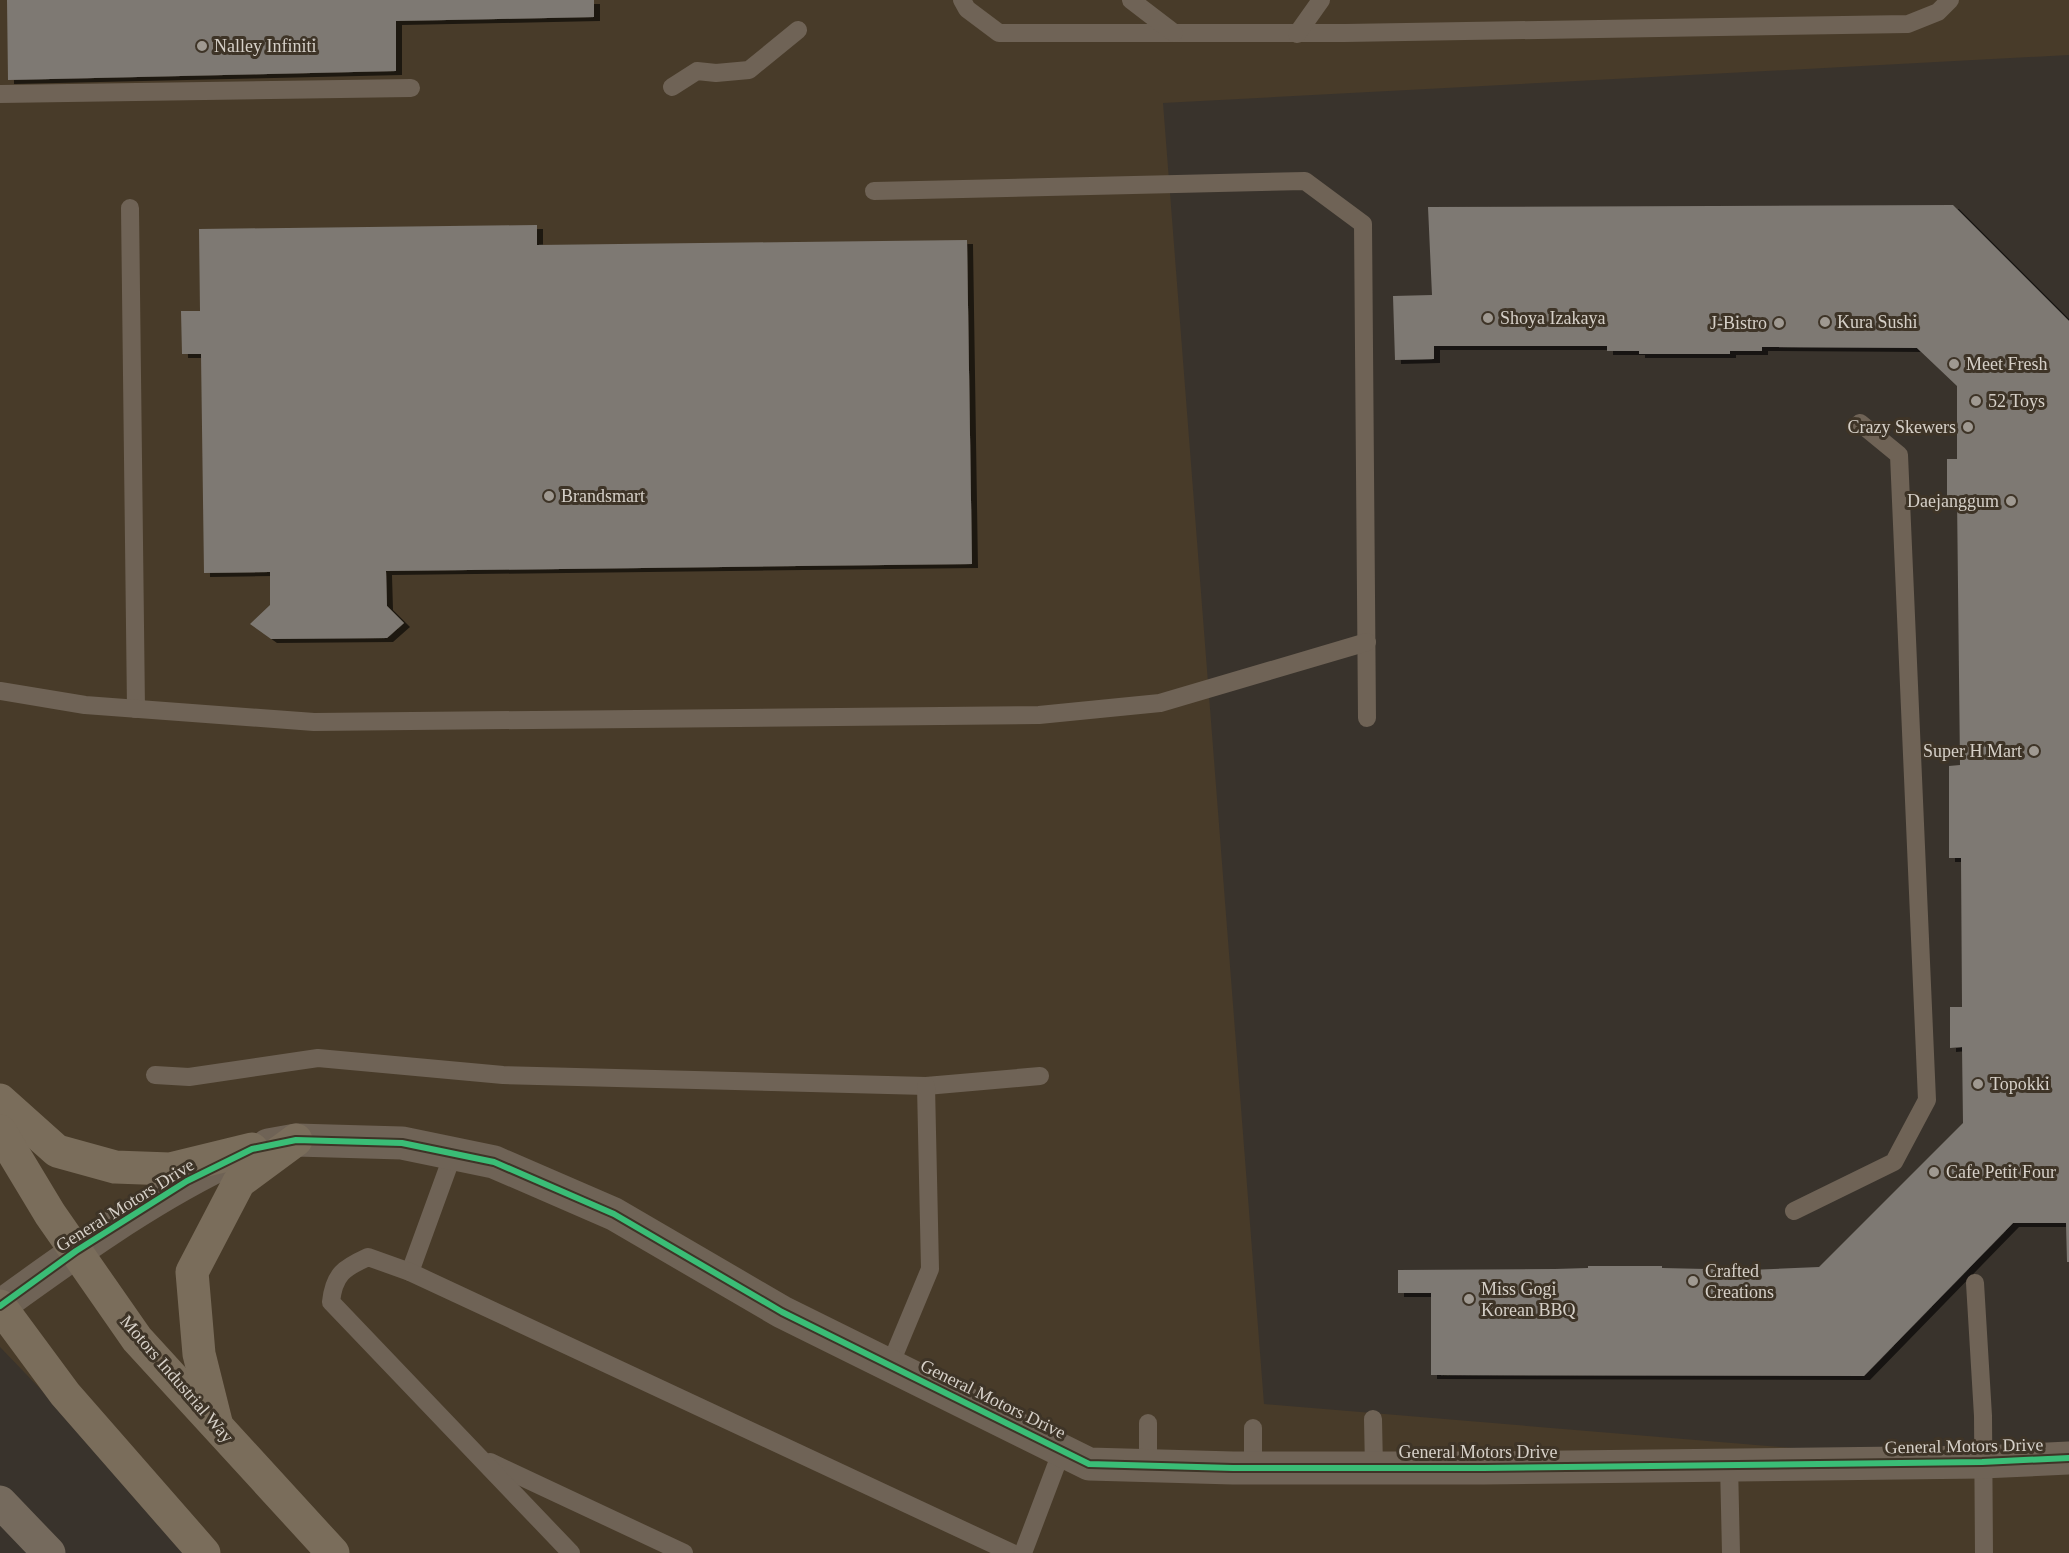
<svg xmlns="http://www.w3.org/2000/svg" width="2069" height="1553" viewBox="0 0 2069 1553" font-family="'Times New Roman',serif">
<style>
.built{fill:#483b29}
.building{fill:#7e7973;filter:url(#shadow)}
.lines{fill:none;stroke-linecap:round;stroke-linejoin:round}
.service{stroke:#6f6356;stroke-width:18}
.tertiary{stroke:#6f6356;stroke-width:33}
.secondary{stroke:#7a6d5b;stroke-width:33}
.motorway{stroke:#756a5d;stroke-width:33}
.cycleway-casing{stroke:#3e3427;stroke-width:10}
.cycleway{stroke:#3abd76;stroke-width:6}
.poi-dot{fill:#9f9991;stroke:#3e3427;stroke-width:2}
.labels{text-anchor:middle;stroke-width:6;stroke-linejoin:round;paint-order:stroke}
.poi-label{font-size:18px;fill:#d6d0c8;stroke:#3e3427;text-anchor:start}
.street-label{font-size:18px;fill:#d6d0c8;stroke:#3e3427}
</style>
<defs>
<filter id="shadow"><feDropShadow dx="6" dy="4" stdDeviation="0" flood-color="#0009"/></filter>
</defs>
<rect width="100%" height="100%" fill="#39332c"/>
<polygon class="built" points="0,0 2069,0 2069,55 1163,103 1264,1404 2069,1471 2069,1553 198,1553 0,1347"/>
<g class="building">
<polygon points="7,0 594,0 594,17 396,21 396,71 8,80"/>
<polygon points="1953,205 2069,321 2069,1262 2067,1262 2066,1223 2013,1223 1864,1376 1431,1375 1431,1293 1398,1293 1398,1270 1555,1269 1588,1268 1588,1266 1662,1266 1662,1268 1749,1270 1819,1267 1963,1123 1962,1047 1950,1048 1950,1007 1962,1007 1961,858 1949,858 1949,766 1960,765 1957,496 1947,496 1947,459 1957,459 1957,386 1917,348 1762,347 1762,351 1730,351 1730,354 1639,354 1639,351 1607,351 1607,346 1434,346 1434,359 1395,360 1393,296 1432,295 1428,207"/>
<polygon points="537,225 537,245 967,240 972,564 386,571 387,606 404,623 387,638 271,639 250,624 270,605 270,572 204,573 201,354 182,354 181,311 200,311 199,229"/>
</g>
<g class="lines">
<g class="service">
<polyline points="962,0 967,9 999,33 1345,33 1908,24 1938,12 1950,0"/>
<polyline points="1131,0 1174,33"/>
<polyline points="1297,34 1321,0"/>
<polyline points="672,87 697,71 716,73 749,70 798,30"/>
<polyline points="0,94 411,88"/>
<polyline points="874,191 1305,181 1363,224 1367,718"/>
<polyline points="130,208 136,709"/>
<polyline points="0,691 85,705 314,722 1039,715 1160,703 1367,642"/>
<polyline points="155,1075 189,1077 318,1058 503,1075 926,1086 1040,1076"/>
<polyline points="1794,1211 1894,1162 1927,1100 1899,455 1860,423"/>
<polyline points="410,1272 453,1154"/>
<polyline points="1975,1283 1983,1416 1984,1553"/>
<polyline points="890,1365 930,1269 926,1086"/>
<polyline points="1373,1419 1374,1468"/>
<polyline points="1148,1423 1148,1466"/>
<polyline points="1253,1428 1253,1468"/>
<polyline points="490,1462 684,1553"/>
<polyline points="1729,1464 1731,1553"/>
<path d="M571,1553L331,1302C334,1274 344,1268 368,1257L410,1272L1012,1553"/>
<polyline points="1023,1553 1062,1450"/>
</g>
<g class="tertiary">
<polyline points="268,1145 296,1140 402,1143 494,1162 614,1214 782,1312 1089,1464 1233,1468 1483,1468 1982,1462 2069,1458"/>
<path d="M0,1306C72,1254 144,1202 223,1163"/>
</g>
<g class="secondary">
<polyline points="0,1100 57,1151 115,1167 170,1169 252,1149"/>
<polyline points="0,1131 50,1214 137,1339 333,1553"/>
<polyline points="0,1306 65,1394 204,1553"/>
<polyline points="216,1422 199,1354 192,1272 239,1182 296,1140"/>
</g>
<polyline class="motorway" points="0,1502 49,1553"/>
<g class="cycleway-casing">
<polyline id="cycleway" points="0,1306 76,1251 187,1181 252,1149 296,1140 402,1143 494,1162 614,1214 782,1312 1089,1464 1233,1468 1483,1468 1982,1462 2069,1458"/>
</g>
<use href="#cycleway" class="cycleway"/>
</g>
<g class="poi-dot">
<circle cx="202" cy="46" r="6"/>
<circle cx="1488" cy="318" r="6"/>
<circle cx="1825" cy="322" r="6"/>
<circle cx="1779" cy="323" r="6"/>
<circle cx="1954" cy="364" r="6"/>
<circle cx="1976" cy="401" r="6"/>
<circle cx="1968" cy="427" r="6"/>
<circle cx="549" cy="496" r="6"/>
<circle cx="2011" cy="501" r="6"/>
<circle cx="2034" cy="751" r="6"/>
<circle cx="1978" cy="1084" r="6"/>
<circle cx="1934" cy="1172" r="6"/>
<circle cx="1693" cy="1281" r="6"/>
<circle cx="1469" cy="1299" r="6"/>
</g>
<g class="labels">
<g class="poi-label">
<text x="214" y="52">Nalley Infiniti</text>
<text x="1500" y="324">Shoya Izakaya</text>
<text x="1837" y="328">Kura Sushi</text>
<text x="1767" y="329" text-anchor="end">J-Bistro</text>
<text x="1966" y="370">Meet Fresh</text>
<text x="1988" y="407">52 Toys</text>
<text x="1956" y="433" text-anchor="end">Crazy Skewers</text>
<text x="561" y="502">Brandsmart</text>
<text x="1999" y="507" text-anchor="end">Daejanggum</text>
<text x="2022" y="757" text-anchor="end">Super H Mart</text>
<text x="1990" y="1090">Topokki</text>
<text x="1946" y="1178">Cafe Petit Four</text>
<text x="1705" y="1277">Crafted<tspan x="1705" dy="21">Creations</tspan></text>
<text x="1481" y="1295">Miss Gogi<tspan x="1481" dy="21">Korean BBQ</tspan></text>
</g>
<g class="street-label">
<text transform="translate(125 1205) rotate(-32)" y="6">General Motors Drive</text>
<text transform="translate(177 1379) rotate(49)" y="6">Motors Industrial Way</text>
<text transform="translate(993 1399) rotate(26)" y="6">General Motors Drive</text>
<text transform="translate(1964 1446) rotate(-1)" y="6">General Motors Drive</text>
<text x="1478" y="1458">General Motors Drive</text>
</g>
</g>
</svg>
